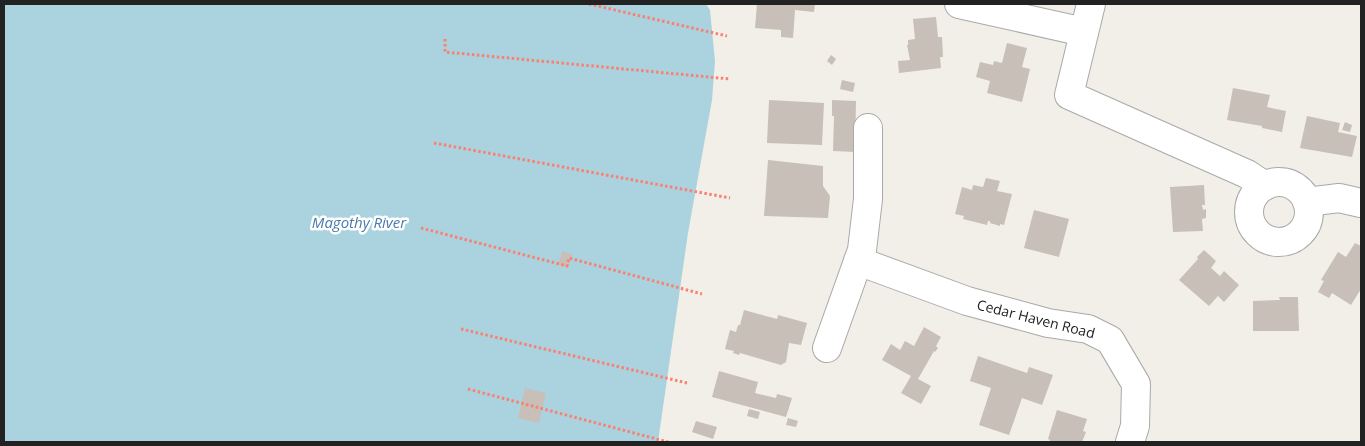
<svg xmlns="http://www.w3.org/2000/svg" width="1365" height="446" viewBox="0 0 1365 446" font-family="'Open Sans',sans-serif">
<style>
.water{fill:#aad3df}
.building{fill:#c7bfb8}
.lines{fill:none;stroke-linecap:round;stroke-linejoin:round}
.minor-casing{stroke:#a9a9a9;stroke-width:30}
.path{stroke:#fa8072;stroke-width:3;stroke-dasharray:2.5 2.5;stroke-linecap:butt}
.minor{stroke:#fff;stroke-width:28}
.labels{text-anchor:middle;stroke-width:5;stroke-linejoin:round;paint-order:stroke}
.street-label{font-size:14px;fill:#222;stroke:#fff}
.water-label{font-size:15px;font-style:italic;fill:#4a7aab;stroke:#fff}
</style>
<rect width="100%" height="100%" fill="#f2efe9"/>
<polygon class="water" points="4,4 706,4 710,10 715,61 712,100 688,233 658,442 4,442"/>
<g class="building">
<polygon points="757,4 815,4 814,12 795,10 793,38 781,37 781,30 755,28"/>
<polygon points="936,17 938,37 942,37 943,57 940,57 941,68 899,73 898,61 910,60 907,45 908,45 908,40 915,39 913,19"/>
<polygon points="1007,43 1027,48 1022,67 1030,69 1022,102 987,93 990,81 976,77 980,62 993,65 994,61 1002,63"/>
<polygon points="831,55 836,59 832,65 827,61"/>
<polygon points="842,80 855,83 853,92 840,89"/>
<polygon points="1233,88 1270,95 1267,107 1286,111 1282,132 1262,128 1262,126 1227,120"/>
<polygon points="769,100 824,103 822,145 767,143"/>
<polygon points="832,100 856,101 855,152 833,151 834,116 832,116"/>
<polygon points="1307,116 1340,123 1338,132 1357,136 1352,157 1300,148"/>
<polygon points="1345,122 1352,125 1350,132 1342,130"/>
<polygon points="768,160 823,166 823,186 830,196 828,218 764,216"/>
<polygon points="986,178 1000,181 997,191 1012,194 1004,225 1000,224 1000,226 990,223 990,221 988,221 987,225 963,219 964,216 955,214 962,187 972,190 973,185 983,187"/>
<polygon points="1204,185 1205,205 1202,205 1203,210 1206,209 1206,218 1202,219 1203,231 1173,232 1170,187"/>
<polygon points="1034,210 1069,219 1059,257 1024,248"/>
<polygon points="1355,243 1361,246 1361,289 1351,305 1332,293 1329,298 1318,292 1324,281 1321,280 1338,252 1346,257"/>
<polygon points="1204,250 1216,261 1211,268 1220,276 1224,271 1239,285 1224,302 1218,296 1209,306 1179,280 1198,259 1197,257"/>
<polygon points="562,251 572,254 568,268 558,265"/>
<polygon points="1279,297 1298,297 1299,331 1253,331 1253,301 1280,300"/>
<polygon points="744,310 777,319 778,315 807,323 801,345 789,343 786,362 781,365 740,353 739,355 733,353 734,351 725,349 730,330 736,332 738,325 740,325"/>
<polygon points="924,327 941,337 936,346 938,348 935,352 934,351 918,379 931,386 921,404 901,393 911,376 882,360 891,344 900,350 905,341 914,346"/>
<polygon points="978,356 1027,373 1029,367 1053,375 1042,405 1022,398 1009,435 979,425 991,388 970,381"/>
<polygon points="719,371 758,382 755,393 776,398 777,394 792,398 786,417 712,397"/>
<polygon points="525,388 546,393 539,423 518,418"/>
<polygon points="749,409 760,412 758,419 747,416"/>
<polygon points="1057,410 1087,419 1083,431 1086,432 1082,442 1050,442 1050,440 1048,439"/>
<polygon points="788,418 798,421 796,427 786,425"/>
<polygon points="696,421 717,427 713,439 692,432"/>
</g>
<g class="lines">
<g class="minor-casing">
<g id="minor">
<polyline points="959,4 1084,32"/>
<polyline points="1091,4 1069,95 1247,174 1265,186"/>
<circle cx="1279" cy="212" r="30"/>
<polyline points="1307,202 1339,198 1361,203"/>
<polyline points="858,261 967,301 1048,323 1088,329 1110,340 1136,384 1135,426 1130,442"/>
<polyline points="827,348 862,250 868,199 868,128"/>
</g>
</g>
<g class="path">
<polyline points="589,4 727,36"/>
<polyline points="445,39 445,52 730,79"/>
<polyline points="434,143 730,198"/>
<polyline points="421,228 567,266 569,258 702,294"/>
<polyline points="461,329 687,383"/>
<polyline points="468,389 668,442"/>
</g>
<use href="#minor" class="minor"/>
</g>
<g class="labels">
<g class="street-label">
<text transform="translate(1036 319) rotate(14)" y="5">Cedar Haven Road</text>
</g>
<g class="water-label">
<text x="359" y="228">Magothy River</text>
</g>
</g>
<rect width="1365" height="446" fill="none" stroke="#222222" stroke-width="10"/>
</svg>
